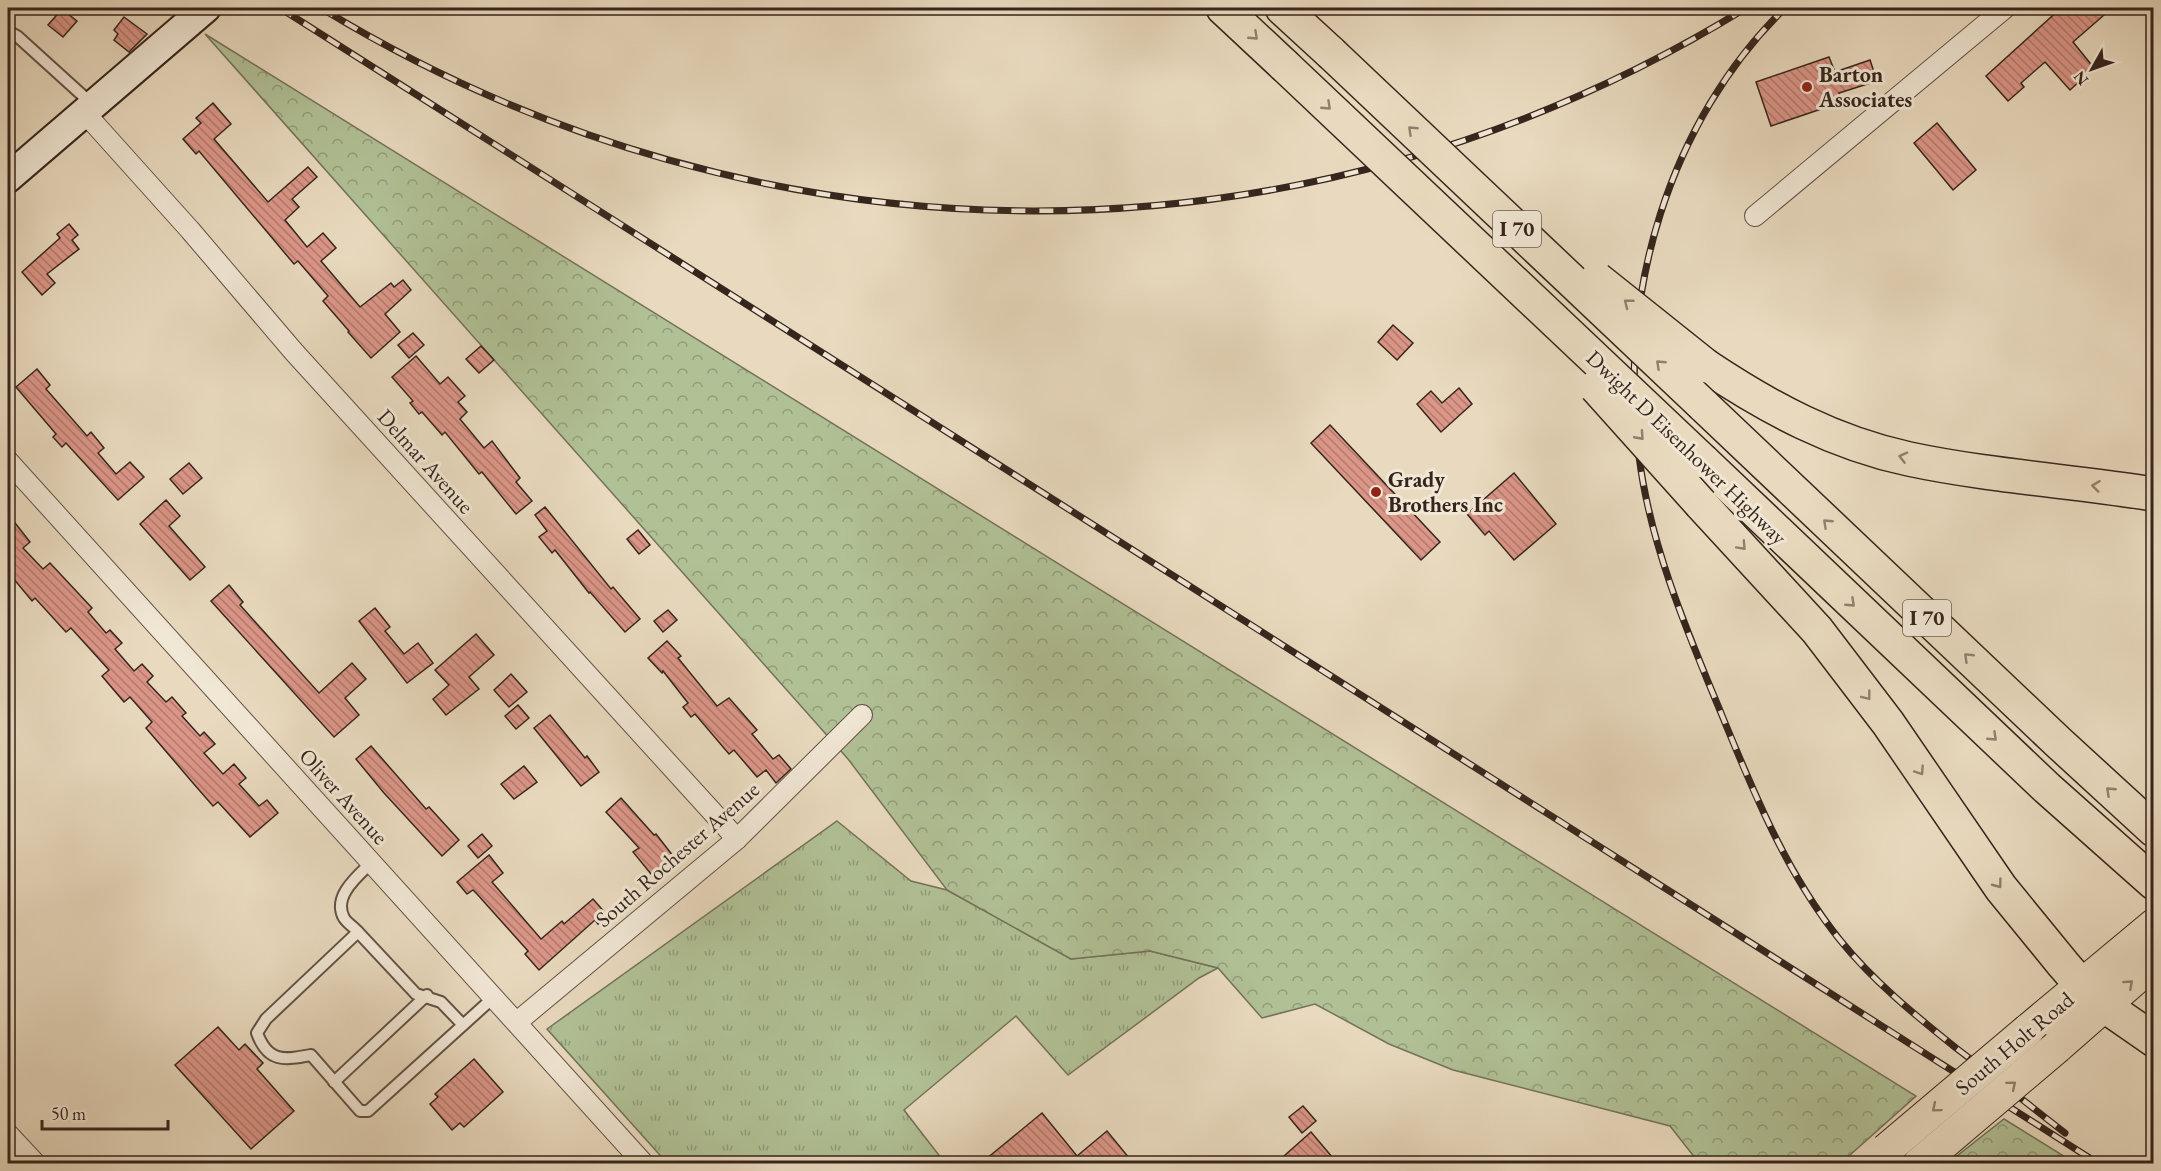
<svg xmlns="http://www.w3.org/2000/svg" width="2161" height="1171" viewBox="0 0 2161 1171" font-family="'EB Garamond',serif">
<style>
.grass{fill:url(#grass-tufts);stroke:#74735a;stroke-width:1.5}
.forest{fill:url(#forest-crowns);stroke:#74735a;stroke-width:1.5}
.building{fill:url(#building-back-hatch);stroke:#36251d;stroke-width:1.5}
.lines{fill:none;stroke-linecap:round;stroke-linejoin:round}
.service-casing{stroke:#635246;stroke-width:14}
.minor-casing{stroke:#635246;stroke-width:22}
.secondary-casing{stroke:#36251d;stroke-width:32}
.primary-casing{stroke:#36251d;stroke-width:34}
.motorway-casing{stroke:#36251d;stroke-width:36}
.service{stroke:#f1e7d5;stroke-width:10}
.minor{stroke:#f1e7d5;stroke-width:20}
.secondary{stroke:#f1e7d5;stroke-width:28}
.primary{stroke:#e9dabf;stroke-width:32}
.motorway{stroke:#e9dabf;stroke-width:33}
.rail-casing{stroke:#36251d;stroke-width:7}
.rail{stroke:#f1e7d5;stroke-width:4.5;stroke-dasharray:14;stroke-linecap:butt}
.primary-bridge-casing{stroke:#36251d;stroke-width:34;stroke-linecap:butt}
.motorway-bridge-casing{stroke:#36251d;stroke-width:36;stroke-linecap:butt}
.primary-bridge{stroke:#e9dabf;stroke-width:32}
.motorway-bridge{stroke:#e9dabf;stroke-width:33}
.oneway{stroke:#90806e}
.poi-dot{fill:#8f2418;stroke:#f1e7d5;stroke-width:2}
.labels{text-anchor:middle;stroke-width:6;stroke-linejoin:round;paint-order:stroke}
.shield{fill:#f1e7d5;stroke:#6e5f54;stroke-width:1.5}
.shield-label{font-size:21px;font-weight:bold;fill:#36251d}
.poi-label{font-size:22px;font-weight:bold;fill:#36251d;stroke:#f1e7d5;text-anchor:start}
.street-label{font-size:22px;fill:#36251d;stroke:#f1e7d5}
</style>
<defs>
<pattern id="grass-tufts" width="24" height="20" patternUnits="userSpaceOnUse" patternTransform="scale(1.5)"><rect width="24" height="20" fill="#b1c196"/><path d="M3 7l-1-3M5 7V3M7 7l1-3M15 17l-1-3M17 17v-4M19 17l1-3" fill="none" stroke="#919d7a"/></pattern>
<pattern id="forest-crowns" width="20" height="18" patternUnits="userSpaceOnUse" patternTransform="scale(1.5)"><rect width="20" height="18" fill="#b1c196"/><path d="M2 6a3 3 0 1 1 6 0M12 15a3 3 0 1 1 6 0" fill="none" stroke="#919d7a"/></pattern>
<pattern id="building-back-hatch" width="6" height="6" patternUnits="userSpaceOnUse" patternTransform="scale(1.5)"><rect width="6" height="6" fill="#dc9688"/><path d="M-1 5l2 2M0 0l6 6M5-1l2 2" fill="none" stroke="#b37a6f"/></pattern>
</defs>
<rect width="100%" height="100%" fill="#e9dabf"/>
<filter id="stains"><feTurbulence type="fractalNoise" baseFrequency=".00333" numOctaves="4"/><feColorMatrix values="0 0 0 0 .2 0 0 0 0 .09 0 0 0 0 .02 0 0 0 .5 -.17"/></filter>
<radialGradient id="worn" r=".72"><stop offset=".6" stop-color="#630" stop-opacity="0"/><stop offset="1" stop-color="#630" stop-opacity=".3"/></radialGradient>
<polygon class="grass" points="837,821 911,881 947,890 1071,959 1150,951 1218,968 1199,978 1068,1075 1016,1016 904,1110 945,1163 667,1163 547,1029"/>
<g class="forest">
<polygon points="205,34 1916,1096 1841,1163 1699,1163 1670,1126 1453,1070 1389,1044 1315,1004 1262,1018 1218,968 1150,951 1071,959 947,890 848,759"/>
<polygon points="2004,1119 2075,1163 1948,1163"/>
</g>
<g class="building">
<polygon points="2061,8 2112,8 2073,42 2094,68 2070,90 2045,62 2021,83 2024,87 2008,101 1986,76"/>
<polygon points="62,9 77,21 63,37 48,25"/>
<polygon points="124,17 147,34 129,52 114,40 118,34 114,30"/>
<polygon points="1829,57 1835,72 1870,60 1877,81 1839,93 1842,102 1771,126 1756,82"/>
<polygon points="213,103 231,124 214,139 268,202 308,167 317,177 292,199 299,207 285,220 307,247 323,233 336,248 321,261 360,307 391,283 394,287 403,280 411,290 385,314 400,332 371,358 348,332 349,331 323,301 328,296 298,261 294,264 199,151 196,154 183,139 201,123 196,118"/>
<polygon points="1937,123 1976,170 1953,190 1914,143"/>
<polygon points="69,224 78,235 72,240 79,249 47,274 55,283 42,295 22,272 60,238 57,234"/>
<polygon points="1393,325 1413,343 1397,360 1378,342"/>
<polygon points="413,333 424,345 409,358 398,345"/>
<polygon points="481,346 494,360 479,373 466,359"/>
<polygon points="416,356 440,384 448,377 465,396 458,402 467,412 460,419 484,448 492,441 520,478 516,482 532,501 516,514 482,472 479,474 445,432 442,435 422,412 419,414 410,403 413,401 392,377"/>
<polygon points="37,369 50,385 46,389 87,436 91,432 104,448 98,453 116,474 130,462 144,477 118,500 66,443 62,447 53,437 56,434 16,387"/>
<polygon points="1459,388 1472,404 1441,432 1417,404 1431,391 1442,403"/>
<polygon points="1330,425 1440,542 1421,560 1311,443"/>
<polygon points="189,463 202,478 183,494 170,479"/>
<polygon points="1514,473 1556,524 1514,560 1489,531 1485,535 1467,514"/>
<polygon points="166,500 180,516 169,526 205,567 190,580 140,524"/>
<polygon points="545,507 611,589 613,587 640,619 625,632 590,592 589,593 555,550 552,553 539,537 547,531 535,515"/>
<polygon points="8,514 30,542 23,548 43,569 50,563 92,608 88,612 106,633 110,630 122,643 115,649 134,671 142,664 153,676 147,682 166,702 172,697 186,713 182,716 200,736 204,732 215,744 204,753 223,774 234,764 246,778 239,784 259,806 267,800 278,813 250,837 218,802 213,806 193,783 146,728 152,722 130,697 124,702 102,676 109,670 71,628 66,632 35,598 32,601 8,572"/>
<polygon points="638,530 650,545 639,554 627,539"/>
<polygon points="229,585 243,602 240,605 319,693 352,663 366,679 345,698 359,715 334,737 211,601"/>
<polygon points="375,608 390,627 385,631 404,654 418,643 433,663 407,683 359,621"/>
<polygon points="668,610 677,620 663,632 654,621"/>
<polygon points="476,634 494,655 469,677 479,689 446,715 433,699 449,685 435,670"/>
<polygon points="667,641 681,656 678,658 717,706 729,698 757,730 752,734 773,759 779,755 791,769 776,783 766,770 757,777 734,750 729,754 695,714 691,717 683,707 688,703 663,671 662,673 648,658"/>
<polygon points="511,674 527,692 509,707 494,690"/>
<polygon points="518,705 529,718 516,729 505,716"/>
<polygon points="550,715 585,758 587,756 599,772 581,786 534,728"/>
<polygon points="371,746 426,809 429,807 459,840 442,856 384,793 356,759"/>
<polygon points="524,766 537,782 514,799 501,784"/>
<polygon points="621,798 654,835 656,834 673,856 651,874 633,852 639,848 606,812"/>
<polygon points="482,834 492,846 478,858 468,846"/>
<polygon points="489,855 503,873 492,882 541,939 562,921 564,924 593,899 607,915 598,924 595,920 539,970 525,954 528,951 477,894 473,890 467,894 457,882"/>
<polygon points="218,1027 239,1050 245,1044 263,1063 257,1069 294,1111 251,1149 175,1065"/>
<polygon points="474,1059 503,1092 464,1127 460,1123 452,1130 430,1104 438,1097 435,1094"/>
<polygon points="1303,1106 1316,1121 1302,1133 1289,1117"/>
<polygon points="1042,1113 1077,1156 1107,1131 1134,1164 980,1164"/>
<polygon points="1311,1132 1338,1164 1275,1164"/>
</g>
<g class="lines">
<g class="service-casing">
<g id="service">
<polyline points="8,31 17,36 92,104"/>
<path d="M372,862C358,876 332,896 344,918C347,923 354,927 358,932L266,1019L257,1033C268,1063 284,1060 311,1055L360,1111H368L494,997"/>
<polyline points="358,932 416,994 441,1002 463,1025"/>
<polyline points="334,1082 427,995"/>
</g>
</g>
<g class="minor-casing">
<g id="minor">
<polyline points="84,112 190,230 294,352 737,839"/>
<polyline points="1755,216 2005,8"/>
<polyline points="8,461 644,1164"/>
<polyline points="517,1022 737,839 862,715"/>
<polyline points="8,1134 36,1164"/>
</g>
</g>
<g class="secondary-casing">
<polyline id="secondary" points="8,178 206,8"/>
</g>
<g class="primary-casing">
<g id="primary">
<polyline points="2028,1030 2154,925"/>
<polyline points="2057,1047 2154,962"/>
</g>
</g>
<g class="motorway-casing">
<g id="motorway">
<polyline points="1223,8 1284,65"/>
<polyline points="1282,8 1331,53"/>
<path d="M1706,366C1769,408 1834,443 1909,459C1989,476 2072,481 2154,494"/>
<polyline points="1703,405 2058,742 2154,830"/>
<polyline points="1703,461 2047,788 2154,883"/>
<polyline points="1701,504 1817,630 1888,723 2001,888 2063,964 2082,986 2105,1006 2154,1040"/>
</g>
</g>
<use href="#service" class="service"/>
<use href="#minor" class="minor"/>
<use href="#secondary" class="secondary"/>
<use href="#primary" class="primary"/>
<use href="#motorway" class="motorway"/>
<g class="rail-casing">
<g id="rail">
<polyline points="280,8 2099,1164"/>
<path d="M321,8C762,277 1304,280 1746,8"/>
<path d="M1785,8C1669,121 1617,296 1639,456C1650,545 1687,631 1721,713C1754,793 1786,873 1840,940C1874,982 1915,1015 1956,1048C1993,1076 2029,1105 2065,1133"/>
</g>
</g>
<use href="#rail" class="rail"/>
<g class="primary-bridge-casing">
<g id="primary-bridge">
<polyline points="1886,1150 2028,1030"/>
<polyline points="1919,1164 2057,1047"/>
</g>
</g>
<g class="motorway-bridge-casing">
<g id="motorway-bridge">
<polyline points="1331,53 1703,405"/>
<polyline points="1284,65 1703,461"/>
<polyline points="1597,279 1706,366"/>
<polyline points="1596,387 1701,504"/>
</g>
</g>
<use href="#primary-bridge" class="primary-bridge"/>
<use href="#motorway-bridge" class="motorway-bridge"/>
</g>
<defs><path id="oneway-chevron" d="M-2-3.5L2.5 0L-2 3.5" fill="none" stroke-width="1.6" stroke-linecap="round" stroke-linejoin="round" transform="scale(1.5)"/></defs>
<g class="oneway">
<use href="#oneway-chevron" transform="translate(1254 36) rotate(43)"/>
<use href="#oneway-chevron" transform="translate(1327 106) rotate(43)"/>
<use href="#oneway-chevron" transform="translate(1412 130) rotate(-137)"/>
<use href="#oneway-chevron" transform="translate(1628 303) rotate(-142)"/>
<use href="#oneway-chevron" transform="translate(1660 364) rotate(-137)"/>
<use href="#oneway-chevron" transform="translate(1640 436) rotate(48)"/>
<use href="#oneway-chevron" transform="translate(1903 457) rotate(-166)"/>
<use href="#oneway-chevron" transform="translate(2096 486) rotate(-173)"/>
<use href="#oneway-chevron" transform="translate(1827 523) rotate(-137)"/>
<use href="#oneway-chevron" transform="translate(1742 546) rotate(47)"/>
<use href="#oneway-chevron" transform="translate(1851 603) rotate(43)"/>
<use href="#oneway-chevron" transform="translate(1968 657) rotate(-136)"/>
<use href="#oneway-chevron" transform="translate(1867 696) rotate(52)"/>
<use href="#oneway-chevron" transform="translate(1993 737) rotate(43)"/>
<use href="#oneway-chevron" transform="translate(1920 771) rotate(56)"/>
<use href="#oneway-chevron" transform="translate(2110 791) rotate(-137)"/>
<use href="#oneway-chevron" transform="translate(1998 884) rotate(53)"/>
<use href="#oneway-chevron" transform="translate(2129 984) rotate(-42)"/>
<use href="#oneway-chevron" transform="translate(2012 1085) rotate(-40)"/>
<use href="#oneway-chevron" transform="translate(1936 1108) rotate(140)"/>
</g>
<g class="poi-dot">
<circle cx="1807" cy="87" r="6"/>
<circle cx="1376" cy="492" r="6"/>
</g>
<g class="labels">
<g class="shield">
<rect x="1493" y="211" width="48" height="36" rx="4.5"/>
<rect x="1903" y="600" width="48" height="36" rx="4.5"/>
</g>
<g class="shield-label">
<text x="1517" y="236">I 70</text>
<text x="1927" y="625">I 70</text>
</g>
<g class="poi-label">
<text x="1819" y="82">Barton<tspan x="1819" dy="25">Associates</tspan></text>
<text x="1388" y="487">Grady<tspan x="1388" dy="25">Brothers Inc</tspan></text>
</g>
<g class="street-label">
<text transform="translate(1687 447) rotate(44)" y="8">Dwight D Eisenhower Highway</text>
<text transform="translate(426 461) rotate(48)" y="8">Delmar Avenue</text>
<text transform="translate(344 796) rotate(48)" y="8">Oliver Avenue</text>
<text transform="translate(677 854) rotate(-41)" y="8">South Rochester Avenue</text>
<text transform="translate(2014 1043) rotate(-40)" y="8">South Holt Road</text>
</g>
</g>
<rect width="2161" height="1171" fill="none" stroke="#e9dabf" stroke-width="30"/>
<rect x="9" y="9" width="2143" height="1153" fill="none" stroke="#36251d" stroke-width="3"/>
<rect x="15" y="15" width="2131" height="1141" fill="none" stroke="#36251d" stroke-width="1.5"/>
<g transform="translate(2092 69) rotate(230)" stroke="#f1e7d5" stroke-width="4.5" paint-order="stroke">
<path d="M0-4.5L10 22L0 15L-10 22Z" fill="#36251d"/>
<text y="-9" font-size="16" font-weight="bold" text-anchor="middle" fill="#36251d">N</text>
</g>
<path d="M42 1120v9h126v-9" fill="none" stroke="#36251d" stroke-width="3"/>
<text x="51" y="1120" font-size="18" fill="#36251d" stroke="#f1e7d5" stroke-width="4.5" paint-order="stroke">50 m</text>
<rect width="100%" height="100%" filter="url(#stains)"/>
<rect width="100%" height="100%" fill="url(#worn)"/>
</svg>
